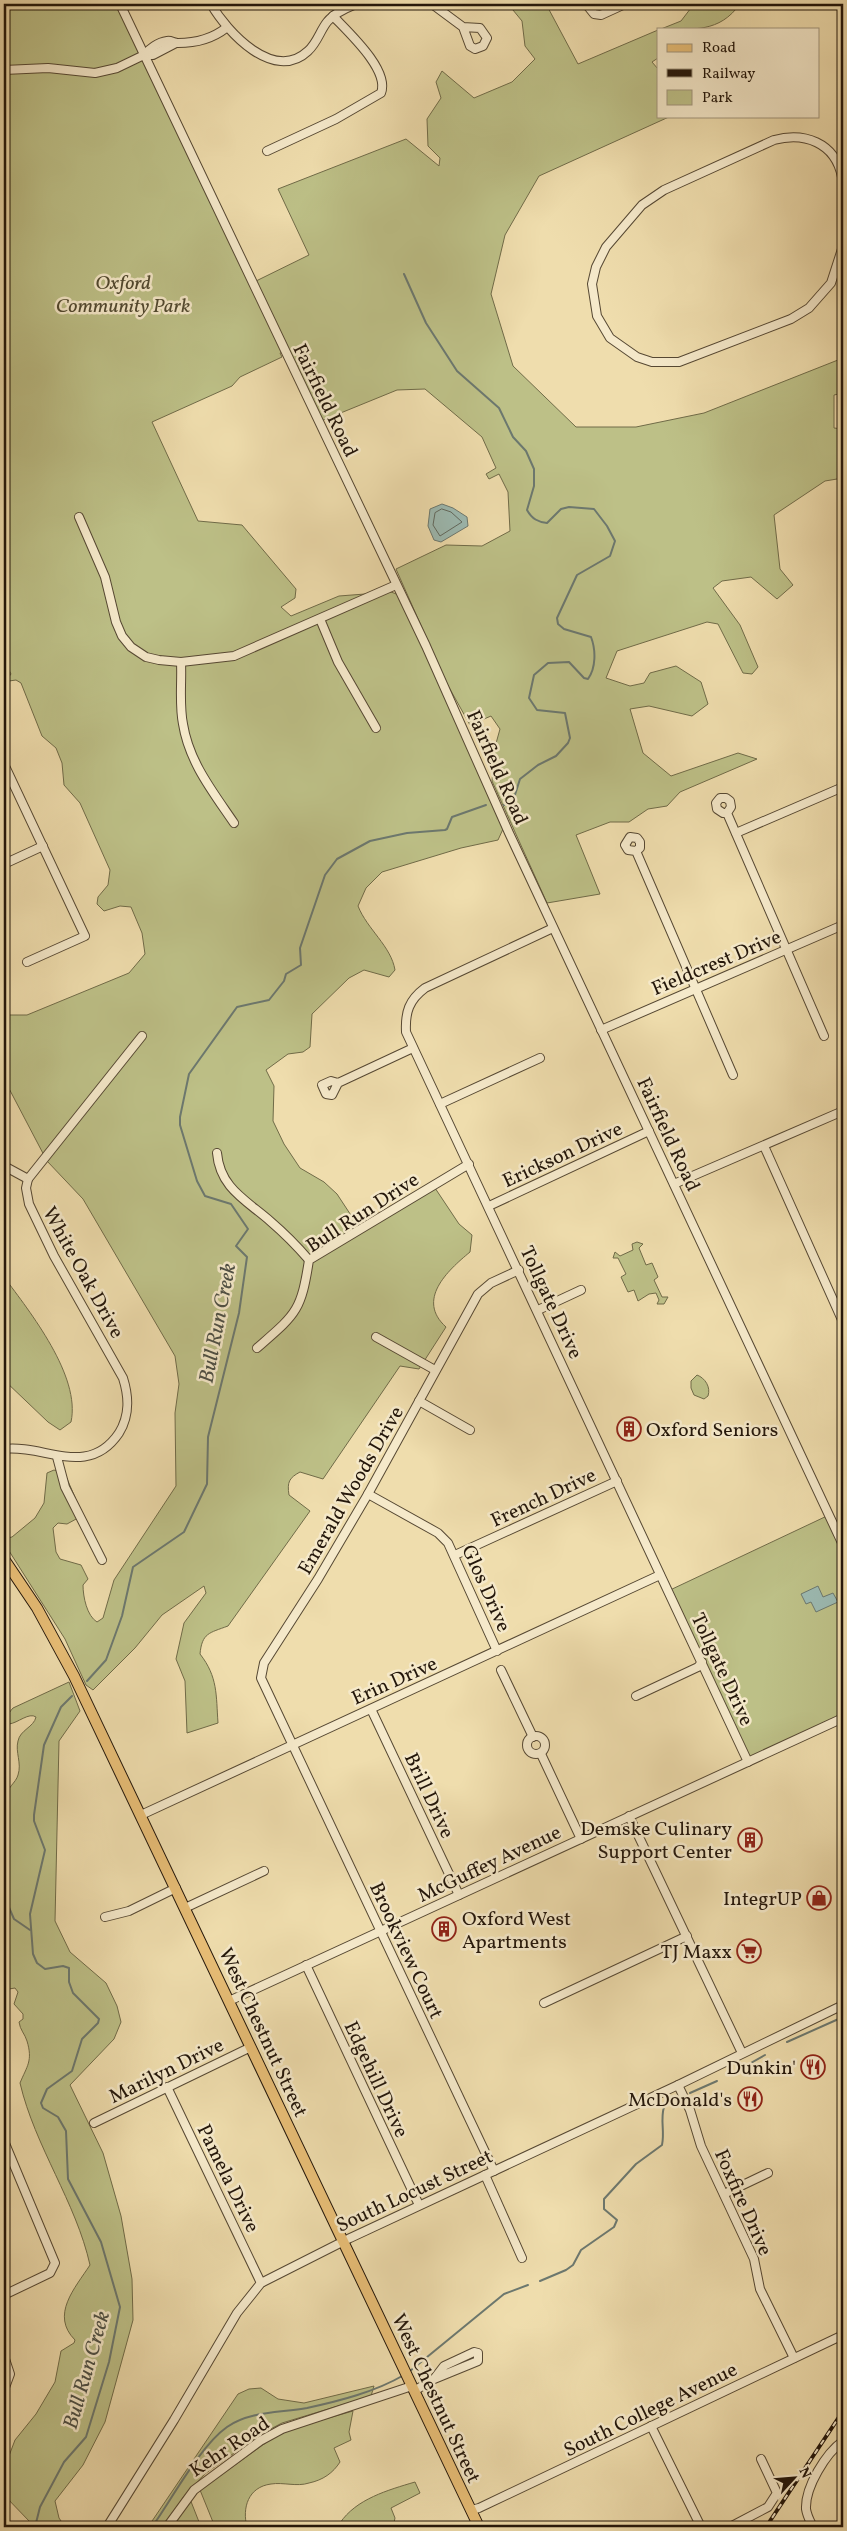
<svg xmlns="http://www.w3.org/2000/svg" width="847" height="2531" viewBox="0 0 847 2531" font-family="Vollkorn,serif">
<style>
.green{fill:#bdc087;stroke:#706b48}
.water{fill:#9cbab2;stroke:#6c786f}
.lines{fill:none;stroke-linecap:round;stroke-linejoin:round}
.shore{stroke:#60685e;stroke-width:1}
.stream{stroke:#6c786f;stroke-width:2}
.minor-casing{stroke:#564833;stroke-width:10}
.major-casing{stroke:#23160a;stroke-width:12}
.minor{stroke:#f5e9ca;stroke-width:8}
.major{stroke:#e8be76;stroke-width:10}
.rail-casing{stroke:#23160a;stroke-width:4}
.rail{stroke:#f5e9ca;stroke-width:2;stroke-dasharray:5.5;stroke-linecap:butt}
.labels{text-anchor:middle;stroke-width:5;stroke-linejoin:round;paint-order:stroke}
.park-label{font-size:20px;font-style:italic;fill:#514930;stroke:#f5e9ca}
.street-label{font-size:20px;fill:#23160a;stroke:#f5e9ca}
.poi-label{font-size:20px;fill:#23160a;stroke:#f5e9ca;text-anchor:end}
.water-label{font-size:21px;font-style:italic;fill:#4d4f45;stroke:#f5e9ca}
</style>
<rect width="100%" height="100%" fill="#efddad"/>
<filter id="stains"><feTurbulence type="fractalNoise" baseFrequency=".004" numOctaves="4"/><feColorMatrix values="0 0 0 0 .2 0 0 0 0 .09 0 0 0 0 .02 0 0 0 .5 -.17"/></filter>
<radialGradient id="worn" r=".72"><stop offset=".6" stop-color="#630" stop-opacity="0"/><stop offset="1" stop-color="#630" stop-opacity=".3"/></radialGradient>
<g class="green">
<path d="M4,4H120L284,351L280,353L282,357L240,377L232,386L152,422L198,521L242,525L296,589L295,598L281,607L291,616L339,596L391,592L399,595L492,800L503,829L498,840L461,848L382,872L366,888L358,906C367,929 391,946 395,970L389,977L364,970L349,978L312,1014L310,1047L303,1052L288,1054L266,1070L274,1086L273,1121L284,1144L300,1168L324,1182L337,1194L362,1232L435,1188L459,1224L472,1235L470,1252C447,1271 416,1300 446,1327L419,1369L400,1366L323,1479L300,1472C289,1478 287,1482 289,1495L310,1511L228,1626C209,1633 202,1633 200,1654C218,1677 216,1695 218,1723L187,1733L185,1681L176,1659L184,1623L206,1593L204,1586L162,1615L135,1648L93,1690L86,1685L65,1639L4,1543V1535L7,1538L12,1537L35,1518L44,1503L47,1473L54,1470L65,1474L80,1509L78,1518L67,1524L58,1523L53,1528L56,1552L60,1559L81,1565L88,1579L83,1585C83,1597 87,1616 97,1622L103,1618L114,1580L176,1486L175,1413L179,1384L175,1356L83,1199L47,1161L4,1079V1013L10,1015H27L129,973L145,954L142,933L131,907L120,906L104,911L97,904L98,897L108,885L110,870L80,803L64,785L62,763L56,748L42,736L21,683L16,680L9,681L8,678L11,674L4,661Z"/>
<polygon points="508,4 546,4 578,64 658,30 658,58 652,62 658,69 658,116 671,116 539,176 505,235 491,294 513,366 576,427 636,427 704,413 843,358 843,393 834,395 834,428 843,429 843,478 825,481 774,515 780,569 793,585 777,599 751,577 722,581 713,588 740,625 758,667 752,674 743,673 718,624 707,622 617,651 606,678 630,686 644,683 650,673 676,666 701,682 708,704 692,716 649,706 630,709 643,753 671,776 738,753 757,759 680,792 667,806 648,809 629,822 610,822 576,835 600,894 547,903 492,781 495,747 500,729 491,716 470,725 446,682 396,569 446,545 482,546 510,531 508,492 499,474 489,479 486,474 496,468 482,437 425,389 397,390 321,421 254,282 309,255 278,189 406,139 439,166 440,158 428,146 427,119 441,98 436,82 442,71 474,98 512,82 535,59 525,46 522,21"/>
<path d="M694,4H740C719,33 694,29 661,29L681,21Z"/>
<polygon points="637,1242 643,1244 639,1248 646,1265 652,1263 658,1277 654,1280 662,1297 668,1297 664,1304 657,1304 659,1300 656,1293 649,1294 638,1301 634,1290 628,1292 621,1277 626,1274 618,1258 613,1258 615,1252 620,1256 633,1250 632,1244"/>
<path d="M4,1277C30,1312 81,1376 71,1422L60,1430L48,1422L4,1380Z"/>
<path d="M697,1375C705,1378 711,1387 708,1396L704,1399L694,1395L691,1388V1381Z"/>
<polygon points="829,1515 843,1545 843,1718 748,1762 668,1591"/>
<path d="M69,1682L80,1711L59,1741L55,1921L70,1952L106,1983L117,2006L121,2022L114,2039L70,2085L103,2153L121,2216L132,2279L133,2320L105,2422L83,2465L55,2501L59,2518L65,2527H29L30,2522L4,2495V2469L15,2440L36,2414L55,2382L61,2351L74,2343L75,2340C50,2315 75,2288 90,2265C76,2202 35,2147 20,2083C27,2066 33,2061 27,2041C25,2034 20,2030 19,2022L23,2019V2014L14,2004L18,1992L15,1988L9,1989L5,1984L4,1835C12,1821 5,1813 6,1798C6,1788 16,1783 18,1775C22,1763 15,1752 18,1741C20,1730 34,1727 36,1717C29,1712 18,1723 9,1724C5,1717 8,1714 13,1708Z"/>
<polygon points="374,2386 371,2396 282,2423 261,2434 206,2473 184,2496 164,2527 148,2527 238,2394 249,2389 261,2388 278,2399 304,2403"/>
<path d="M353,2411L349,2432L351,2440L334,2448L340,2462C333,2473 323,2480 309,2483C297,2487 283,2482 271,2484C248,2487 242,2508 247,2527H215L200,2490L274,2437L297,2427Z"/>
<path d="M415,2482L420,2493L391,2508L395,2518L393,2527H326L340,2523C356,2499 388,2490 415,2482Z"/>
<polygon points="190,2499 201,2527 173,2527"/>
</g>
<g class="water">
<polygon points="442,504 453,508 467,517 468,526 441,542 434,540 428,526 430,509"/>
<polygon points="818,1586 823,1597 833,1593 838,1602 816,1612 811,1602 806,1604 801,1594"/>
</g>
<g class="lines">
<polygon class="shore" points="442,509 451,512 462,522 440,536 433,525 435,513"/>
<g class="stream">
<path d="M404,274L426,323L457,371L499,408L513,437L526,451L534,469V486L527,510C532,519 538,522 547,523L561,509L569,507L594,509L607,526L615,541L610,556L577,575L557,618L558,624L564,629L591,637C596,650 596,668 588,679L584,678L569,662L548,663L534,675L529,698L537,710L565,713L570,738L568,743L556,756L538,765L520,779L513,801L504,805"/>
<polyline points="87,1681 106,1660 122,1616 133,1567 184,1532 207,1484 208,1437 239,1313 247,1257 236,1246 248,1229 231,1204 205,1196 197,1181 180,1125 180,1117 189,1074 237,1007 269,1000 284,981 286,974 301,965 300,948 325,875 337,859 370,841 407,833 445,830 447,829 452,817 486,805"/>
<polyline points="4,1896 14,1919 30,1930"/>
<polyline points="787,2042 843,2017"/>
<polyline points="733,2073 765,2055"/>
<polyline points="690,2093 717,2081"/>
<path d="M540,2281L566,2270L573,2265L581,2250L614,2227L617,2220L604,2209V2199L636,2164L662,2145C665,2131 660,2120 664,2107L674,2101"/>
<polyline points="410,2371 504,2294 528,2285"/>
<polyline points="35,2527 40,2507 64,2462 86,2437 109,2362 120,2307 101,2242 68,2179 66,2131 58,2117 43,2108 41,2103 47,2089 72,2071 82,2039 98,2023 99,2019 73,1993 69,1982 69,1968 63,1966 45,1969 37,1963 33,1954 30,1914 45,1850 34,1821 34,1815 44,1745 61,1707 72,1696"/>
<path d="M152,2527C172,2499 200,2446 227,2427C250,2411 280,2413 307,2408C339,2401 375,2392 404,2375"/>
</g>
<g class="minor-casing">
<g id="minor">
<polyline points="120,4 426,646 509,833 843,1545"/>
<path d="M211,4C227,32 274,83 308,51C317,43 320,31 327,22C334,13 346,8 356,4"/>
<polyline points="432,4 463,27 480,28 487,38 483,46 475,49 470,46 463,27"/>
<polyline points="586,4 594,14 601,15 625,4"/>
<path d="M144,55C149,49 158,42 167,41C170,40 175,43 178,43C197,43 212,39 226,28"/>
<polyline points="4,70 48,68 95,73 117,68 144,55 153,55 176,43"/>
<path d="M267,151L336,119L381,93C390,70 348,32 333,16"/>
<path d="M843,212C843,200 844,188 842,177C835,142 804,132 774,140L664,190L642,205L606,247L596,267L592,284L597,316L610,338L637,357L652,362H679L791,319L809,308L831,283L843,246V217"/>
<polyline points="79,517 105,577 116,622 122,636 131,647 146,657 159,660 181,662 234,656 396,585"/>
<polyline points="320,619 338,662 376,728"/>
<path d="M181,662C182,682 179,704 183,724C189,762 213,792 234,823"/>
<polyline points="4,764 85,936 27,962"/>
<polyline points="727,813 723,813 717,809 716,803 720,798 726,798 730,801 731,807 727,813 824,1036"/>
<polyline points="736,833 843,787"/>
<polyline points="636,851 628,850 625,845 630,837 637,838 640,842 640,848 636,851 733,1075"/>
<polyline points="4,864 43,846"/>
<path d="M553,928L425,988C409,1000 405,1012 406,1032L748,1762"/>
<polyline points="601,1030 843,925"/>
<polyline points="338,1083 332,1095 326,1094 322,1085 331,1081 338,1083 413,1048"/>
<polyline points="440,1104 540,1058"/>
<polyline points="764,1146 843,1322"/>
<path d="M217,1153C220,1188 246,1200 270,1221C284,1233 297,1246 309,1260"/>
<polyline points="4,1166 28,1179"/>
<polyline points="674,1184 843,1111"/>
<polyline points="489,1206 649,1131"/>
<polyline points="538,1310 581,1290"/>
<polyline points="376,1337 435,1370"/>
<path d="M257,1348C296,1314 301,1312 309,1260L469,1164"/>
<polyline points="419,1401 470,1430"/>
<path d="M4,1449C44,1444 88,1479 119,1433C130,1415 129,1397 123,1378L54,1256L29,1204L26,1188L28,1179L142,1036"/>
<polyline points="57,1457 65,1487 102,1560"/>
<polyline points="368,1494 438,1533 448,1543 497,1651"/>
<polyline points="455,1555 617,1481"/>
<polyline points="501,1670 533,1737"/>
<polyline points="636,1696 698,1667 702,1662"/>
<polyline points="371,1709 459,1895"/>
<circle cx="536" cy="1745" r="9"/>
<polyline points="541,1754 581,1839"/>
<polyline points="141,1815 660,1575"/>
<polyline points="629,1816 742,2053"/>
<polyline points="185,1908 264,1871"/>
<polyline points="105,1917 129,1911 176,1888"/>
<polyline points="306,1965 419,2205"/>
<polyline points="229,2001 843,1718"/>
<polyline points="544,2003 687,1936"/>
<polyline points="678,2085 690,2110 701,2146 754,2259 760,2289 794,2358"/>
<polyline points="167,2087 261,2283"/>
<polyline points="94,2123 251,2047"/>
<polyline points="4,2141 55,2263 50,2273 4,2295"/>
<polyline points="494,2171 261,1678 264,1663 318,1579 368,1494 478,1294 491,1283 519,1270"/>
<polyline points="485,2175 522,2258"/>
<polyline points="724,2194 768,2173"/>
<polyline points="4,2356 10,2374 4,2390"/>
<polyline points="414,2391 434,2379 478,2361 478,2353 474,2352 444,2366 434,2379"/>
<polyline points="651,2426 701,2527"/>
<polyline points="471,2510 479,2508 843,2335"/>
<polyline points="107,2527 174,2420 237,2313 261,2283 350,2238 678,2085 843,2005"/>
<polyline points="167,2527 194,2490 260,2441 282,2429 412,2386"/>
<polyline points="730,2527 768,2507 777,2493 761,2459"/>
<path d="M813,2527C810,2521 807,2516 806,2509C805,2487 826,2453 843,2441"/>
</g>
</g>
<g class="major-casing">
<polyline id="major" points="4,1559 37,1608 74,1676 479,2527"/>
</g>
<use href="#minor" class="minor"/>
<use href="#major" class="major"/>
<g class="rail-casing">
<polyline id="rail" points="766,2527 843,2411"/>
</g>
<use href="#rail" class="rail"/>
</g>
<defs>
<g id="building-ring" transform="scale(1.25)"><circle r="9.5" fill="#f5e9ca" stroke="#8f2418" stroke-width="1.5"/><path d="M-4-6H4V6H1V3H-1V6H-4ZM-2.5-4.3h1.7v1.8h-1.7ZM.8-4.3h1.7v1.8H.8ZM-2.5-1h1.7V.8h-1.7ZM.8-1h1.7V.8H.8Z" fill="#8f2418"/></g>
<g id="shop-ring" transform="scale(1.25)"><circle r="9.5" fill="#f5e9ca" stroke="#8f2418" stroke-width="1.5"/><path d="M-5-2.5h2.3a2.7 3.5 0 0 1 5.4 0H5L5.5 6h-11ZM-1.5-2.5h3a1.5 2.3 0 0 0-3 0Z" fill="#8f2418"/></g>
<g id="supermarket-ring" transform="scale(1.25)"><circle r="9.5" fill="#f5e9ca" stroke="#8f2418" stroke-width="1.5"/><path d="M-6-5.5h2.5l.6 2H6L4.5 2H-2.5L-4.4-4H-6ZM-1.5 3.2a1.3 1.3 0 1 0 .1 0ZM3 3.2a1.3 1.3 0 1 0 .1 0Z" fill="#8f2418"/></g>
<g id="restaurant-ring" transform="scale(1.25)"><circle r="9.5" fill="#f5e9ca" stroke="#8f2418" stroke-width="1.5"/><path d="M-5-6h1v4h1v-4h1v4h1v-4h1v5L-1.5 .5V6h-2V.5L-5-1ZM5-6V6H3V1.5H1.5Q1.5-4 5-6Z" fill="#8f2418"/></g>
</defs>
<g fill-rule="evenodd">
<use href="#building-ring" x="629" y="1429"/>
<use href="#building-ring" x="750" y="1840"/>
<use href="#shop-ring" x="819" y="1898"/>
<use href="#building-ring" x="444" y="1929"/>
<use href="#supermarket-ring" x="749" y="1951"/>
<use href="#restaurant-ring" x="813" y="2067"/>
<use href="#restaurant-ring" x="750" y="2099"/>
</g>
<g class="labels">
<g class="park-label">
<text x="123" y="289">Oxford<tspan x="123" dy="23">Community Park</tspan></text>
</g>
<g class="street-label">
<text transform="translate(326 400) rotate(64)" y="7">Fairfield Road</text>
<text transform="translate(498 767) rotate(66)" y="7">Fairfield Road</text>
<text transform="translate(716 962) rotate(-23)" y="7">Fieldcrest Drive</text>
<text transform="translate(669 1134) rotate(65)" y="7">Fairfield Road</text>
<text transform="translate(562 1154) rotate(-25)" y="7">Erickson Drive</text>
<text transform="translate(362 1212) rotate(-33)" y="7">Bull Run Drive</text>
<text transform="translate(84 1272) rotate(61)" y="7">White Oak Drive</text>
<text transform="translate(552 1302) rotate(65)" y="7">Tollgate Drive</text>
<text transform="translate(350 1490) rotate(-60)" y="7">Emerald Woods Drive</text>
<text transform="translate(543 1497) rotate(-25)" y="7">French Drive</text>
<text transform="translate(487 1588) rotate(66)" y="7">Glos Drive</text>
<text transform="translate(723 1669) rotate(65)" y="7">Tollgate Drive</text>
<text transform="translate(394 1680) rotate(-24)" y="7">Erin Drive</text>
<text transform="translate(430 1795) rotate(65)" y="7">Brill Drive</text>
<text transform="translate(489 1863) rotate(-25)" y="7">McGuffey Avenue</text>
<text transform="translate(407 1950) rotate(65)" y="7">Brookview Court</text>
<text transform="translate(264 2032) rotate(65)" y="7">West Chestnut Street</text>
<text transform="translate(166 2070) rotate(-26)" y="7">Marilyn Drive</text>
<text transform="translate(377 2079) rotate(65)" y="7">Edgehill Drive</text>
<text transform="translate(229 2178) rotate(64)" y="7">Pamela Drive</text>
<text transform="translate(414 2190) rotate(-25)" y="7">South Locust Street</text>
<text transform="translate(744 2202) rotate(66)" y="7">Foxfire Drive</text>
<text transform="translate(437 2398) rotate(65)" y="7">West Chestnut Street</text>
<text transform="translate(650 2409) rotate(-26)" y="7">South College Avenue</text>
<text transform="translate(229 2446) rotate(-34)" y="7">Kehr Road</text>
</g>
<g class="poi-label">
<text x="646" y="1436" text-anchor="start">Oxford Seniors</text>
<text x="732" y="1835">Demske Culinary<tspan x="732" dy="23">Support Center</tspan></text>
<text x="802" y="1905">IntegrUP</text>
<text x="462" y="1925" text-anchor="start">Oxford West<tspan x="462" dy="23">Apartments</tspan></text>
<text x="732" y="1958">TJ Maxx</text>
<text x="796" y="2074">Dunkin'</text>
<text x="732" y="2106">McDonald's</text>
</g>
<g class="water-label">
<text transform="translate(217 1323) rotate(-79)" y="7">Bull Run Creek</text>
<text transform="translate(86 2370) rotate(-74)" y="7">Bull Run Creek</text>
</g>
</g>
<rect width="847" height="2531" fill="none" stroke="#efddad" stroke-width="20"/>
<rect x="5" y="5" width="837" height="2521" fill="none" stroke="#23160a" stroke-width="2.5"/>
<rect x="10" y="10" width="827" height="2511" fill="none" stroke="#23160a"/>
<rect x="657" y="28" width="162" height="90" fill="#f5e9ca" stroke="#a1957d"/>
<rect x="667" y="44" width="25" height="8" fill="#e8be76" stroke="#a1957d"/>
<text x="702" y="52" font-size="15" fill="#23160a">Road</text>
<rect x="667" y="69" width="25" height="8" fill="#23160a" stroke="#a1957d"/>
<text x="702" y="78" font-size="15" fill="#23160a">Railway</text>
<rect x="667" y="90" width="25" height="15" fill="#bdc087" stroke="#a1957d"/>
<text x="702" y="102" font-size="15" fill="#23160a">Park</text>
<g transform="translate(794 2478) rotate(64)" stroke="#f5e9ca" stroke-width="4" paint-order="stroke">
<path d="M0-4L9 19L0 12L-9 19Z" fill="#23160a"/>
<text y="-8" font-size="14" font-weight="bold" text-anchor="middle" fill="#23160a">N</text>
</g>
<rect width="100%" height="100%" filter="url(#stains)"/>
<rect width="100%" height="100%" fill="url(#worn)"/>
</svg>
